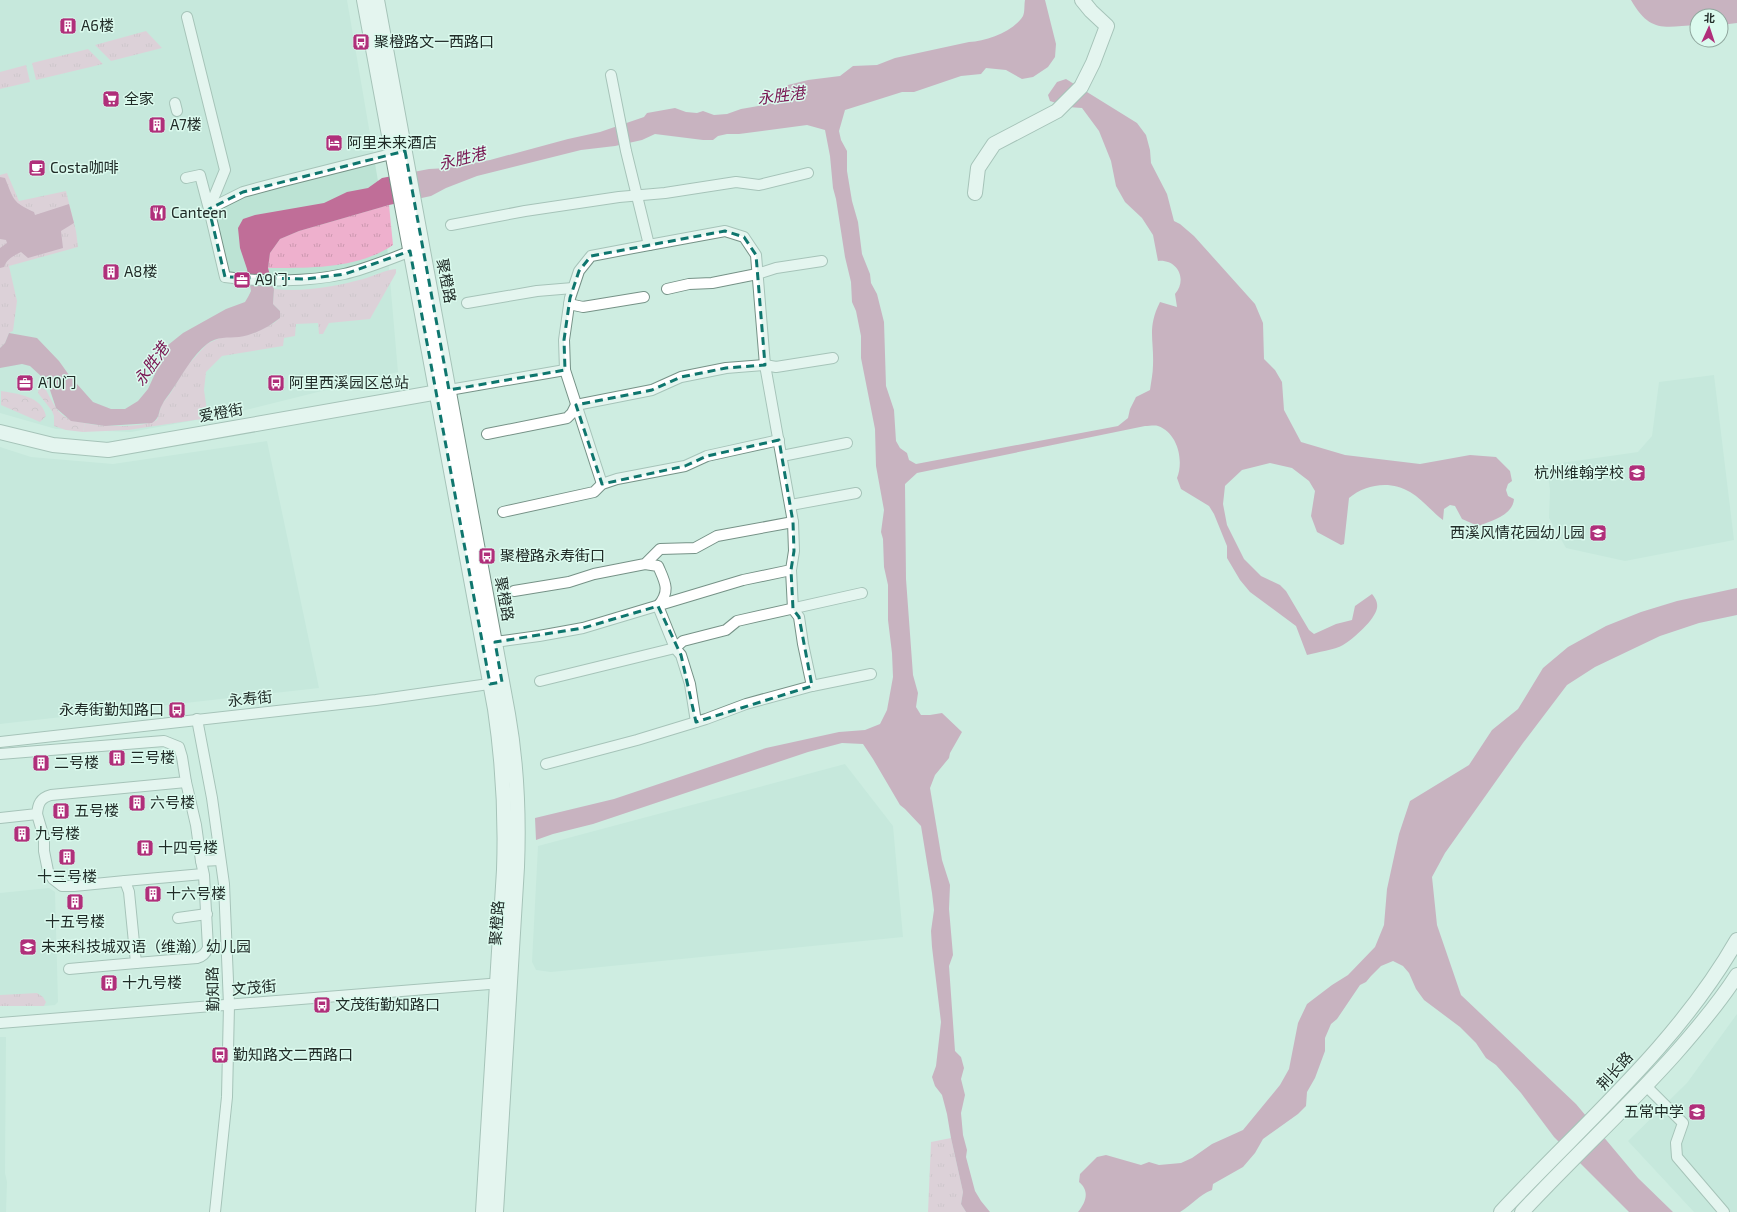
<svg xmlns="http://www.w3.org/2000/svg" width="1737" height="1212" viewBox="0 0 1737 1212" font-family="'Exo 2','Noto Sans SC',sans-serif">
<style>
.built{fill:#bce3d4}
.grass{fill:url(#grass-tufts)}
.forest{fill:url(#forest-crowns)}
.water{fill:#c06e98}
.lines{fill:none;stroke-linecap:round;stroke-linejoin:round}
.street-casing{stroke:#769287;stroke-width:12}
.secondary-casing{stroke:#769287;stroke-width:16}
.street{stroke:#fff;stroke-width:10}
.secondary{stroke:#fff;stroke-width:14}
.marked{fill:none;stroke:#0f766e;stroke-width:3;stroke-dasharray:8 5;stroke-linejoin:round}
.labels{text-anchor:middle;stroke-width:3;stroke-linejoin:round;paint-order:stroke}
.poi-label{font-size:15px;fill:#202b27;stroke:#dbfaee;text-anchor:start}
.street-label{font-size:15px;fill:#202b27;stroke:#dbfaee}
.water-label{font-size:16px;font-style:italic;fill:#791652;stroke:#dbfaee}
</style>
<defs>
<pattern id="grass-tufts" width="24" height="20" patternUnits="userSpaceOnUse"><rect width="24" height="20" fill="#eeb0cd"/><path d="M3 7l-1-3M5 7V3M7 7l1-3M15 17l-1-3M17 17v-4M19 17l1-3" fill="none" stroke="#cc98b0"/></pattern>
<pattern id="forest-crowns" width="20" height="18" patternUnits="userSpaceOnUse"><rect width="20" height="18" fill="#eeb0cd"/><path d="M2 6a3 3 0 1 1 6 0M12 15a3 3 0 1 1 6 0" fill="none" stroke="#cc98b0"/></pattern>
</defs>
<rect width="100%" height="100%" fill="#ceede1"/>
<g class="built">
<polygon points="0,0 347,0 385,222 398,372 234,413 131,432 56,429 0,413"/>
<polygon points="1714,375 1734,540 1625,561 1566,548 1549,518 1550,491 1547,465 1638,452 1652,436 1659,382"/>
<polygon points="267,441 319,688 0,724 0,447 31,457 113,464"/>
<polygon points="845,764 893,826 903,937 551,972 536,970 532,962 538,846"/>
<polygon points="49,888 55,892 58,1002 55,1005 44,1006 0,1006 0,893"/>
<polygon points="1737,1014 1737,1212 1694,1212 1628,1141 1687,1083"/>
<polygon points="0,1037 6,1037 5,1173 7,1182 6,1212 0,1212"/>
</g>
<g class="grass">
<polygon points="146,31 162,48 111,61 95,45"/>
<polygon points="88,49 103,64 36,80 32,63"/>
<polygon points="26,65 30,82 0,89 0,72"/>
<polygon points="7,173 19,201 66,191 76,231 78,247 9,266 17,301 13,331 9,333 5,343 0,348 0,175"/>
<path d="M389,205L393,245C358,269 309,268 268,268L270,253L280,239L299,231Z"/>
<path d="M396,269V273L370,319L329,323L323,334H319L318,323L296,324L295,336L284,338L283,346L222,356L206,372L204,390L208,418L128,430L83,432L85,423C100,427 144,428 157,420L162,404L170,394L187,366L207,344L222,337L247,335L256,332L274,323L280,318V311L273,304L274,289C305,292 333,287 363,279C374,276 385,270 396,269Z"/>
<polygon points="37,993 43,997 46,1002 44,1006 0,1006 0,995"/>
<polygon points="951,1138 963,1192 961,1204 966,1212 928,1212 931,1142"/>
</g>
<g class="forest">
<path d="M39,387L46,390C57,411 61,420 85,423L83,432L66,430L54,426V416L52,411L38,393Z"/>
<path d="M1,391C18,394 42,396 46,416L40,422L1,405Z"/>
</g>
<g class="water">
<path d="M1025,0H1045L1056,44L1055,57L1048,67L1033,77L1022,79L1006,70L986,68L981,74L961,76L914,92H902L845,110L839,131L841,140L847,151V171L852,201L858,222L862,254L870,274L871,283L877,294L884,322L886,386L894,410L896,441L900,448L907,453L909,460L916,464L1118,426L1128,418L1130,409L1136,397L1150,390C1151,382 1153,373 1153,365C1154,339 1147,328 1160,302L1177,307L1175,294C1188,279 1177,259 1158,261L1153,235L1142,218L1125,202L1116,186L1111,161L1099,131L1082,108L1068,107L1050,101L1048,95L1057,82L1066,79L1137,123L1146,135L1150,150L1151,163L1167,194L1174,221L1180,224L1194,236L1255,304L1263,323L1264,359L1275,370L1282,382L1284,410L1301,442L1345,455L1420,464L1470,455L1496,457L1510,471L1512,481L1508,484L1506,490L1508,496L1514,499C1513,515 1492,521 1478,526L1462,519L1455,506L1450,505L1444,509L1443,520C1431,511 1422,499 1410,492C1391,480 1365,484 1349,498L1344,544L1341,545L1317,532L1311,516L1315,491L1309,481L1292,468L1270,463L1242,470L1225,486L1223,504L1227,525L1244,559L1261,576L1280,585L1286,591L1309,630L1314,634L1336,624L1352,620L1355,606L1372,594C1375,598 1378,602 1377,608C1375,620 1353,639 1343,645C1335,650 1317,652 1307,655L1296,626L1250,592L1240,580L1227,558V546L1214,514L1209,506L1181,489L1177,478C1184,461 1178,433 1158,426C1155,425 1149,426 1145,426L917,473L905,484L906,579L913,675L918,693L916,707L921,715H930L942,713L962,732L950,753L949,758L935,775L930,788L942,860L950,885L949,909L953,955L949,966L955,1051L961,1057L964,1068L961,1079L965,1095L961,1113L963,1135L967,1150L966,1157L975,1191L981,1201L990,1212H966L961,1204L963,1192L951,1138L947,1114L942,1095L935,1086L932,1077L936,1066L941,1022L932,947L931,931L934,910L932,893L921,826L905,809L900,805L873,759L863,744L842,743L808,752L593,824L553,834L536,840L535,818L614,799L766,748L839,732L865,730L880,724L887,710L893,677L892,653L888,620V585L884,567L883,539L881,532L884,510L876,466L875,429L861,358V336L856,311L852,302L851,282L845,257L836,199L833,188L830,156L825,130L807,125L739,134H727L718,136L713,140H703L655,134L642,140L615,146L581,150L477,176L446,188L431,196L389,205L299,231L280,239L270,253L268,268L274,289L273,304L280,311V318C269,327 254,335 239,337C228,338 217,336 207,344C192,356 183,374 172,390C169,395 164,400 162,405C158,412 160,418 152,423L105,426L71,421L56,408L50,390L42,377L30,366L22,364L0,368V348L5,343L9,333L37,338L59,361L69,375L93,402L111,409H125L138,401L148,389L168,345L183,333L226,309L245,302L248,297L251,291L247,269L240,248L238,228L243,219L255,215L324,203L347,192L368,188L382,178L429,169L448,168L490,160L568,139L600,132L644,117L647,113L675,108L686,112L697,113L703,111L714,115L727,114L741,109L769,104L788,85L808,80L840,76L853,66L877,65L895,58L969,42C987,41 1013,32 1023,16C1025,12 1024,5 1025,0Z"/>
<path d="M1631,0H1737V23L1721,25V16H1697V25C1663,27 1650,33 1631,0Z"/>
<path d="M0,177L5,178C14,200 12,202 34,212L35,215L69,204L74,223L61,231L63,248L28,258L21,252C13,256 7,259 4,267L0,268V248L7,243L6,240L0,239Z"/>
<path d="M1737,588V615L1699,623L1660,636L1595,667L1567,685L1523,743L1445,853L1432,877L1437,925L1461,995L1576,1104L1638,1178L1673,1212H1629L1554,1137L1521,1093L1496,1065L1486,1058L1476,1043L1460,1027L1424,1000L1416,989L1409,973L1403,966L1393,961L1381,966L1371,976L1366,982L1360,985L1337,1019L1331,1024L1325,1038V1051L1315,1078L1307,1092L1306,1106L1298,1114L1263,1139L1255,1153L1243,1167L1213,1184L1212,1190C1199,1195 1192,1205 1180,1212H1078C1086,1202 1090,1191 1079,1182L1080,1174L1097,1157L1106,1155L1141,1165L1149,1162L1159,1165L1181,1163L1192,1158L1212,1144L1243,1130L1280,1085L1289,1069L1298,1023L1307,1004L1332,985L1348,975L1375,947L1384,925L1387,889L1399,834L1410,801L1469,765L1492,730L1518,709L1543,668L1568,647L1606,626L1641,612L1677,601Z"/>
</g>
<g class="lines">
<g class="street-casing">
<g id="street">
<path d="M187,17L225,170L209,209L225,277C262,282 308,282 344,274C367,269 394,257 417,249"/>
<polyline points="175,103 177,111"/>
<polyline points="186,178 200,175 209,209 243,192 284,181 399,152"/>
<polyline points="451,225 525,211 619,197 665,193 736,182 759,185 808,173"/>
<polyline points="667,289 689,284 712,283 757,274 776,268 822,261"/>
<polyline points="467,303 537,291 573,288"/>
<polyline points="569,304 583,307 644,297"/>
<polyline points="565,370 602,484"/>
<polyline points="449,390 565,370 564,340 570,298 579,271 591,256 649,245"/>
<polyline points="487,434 567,418 572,413 576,405 652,390 681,377 726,368 765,365 776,367 833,358"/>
<polyline points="782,456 847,443"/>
<polyline points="791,505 856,493"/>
<polyline points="503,512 594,492 602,484 617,479 685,466 707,456 779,440"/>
<path d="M645,564L658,566C665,582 671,591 658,606L675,648L681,655L690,684L696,722"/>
<polyline points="791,570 793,609 799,617 803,644 812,686"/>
<polyline points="514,591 569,582 594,574 645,564 660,549 695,548 717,536 793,522"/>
<polyline points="495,642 539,636 583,628 743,580 791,570 794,551 793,522 765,365 756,255 744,237 725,231 649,245 626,151 611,75"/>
<polyline points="540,681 675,648 683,641 726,630 737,621 862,593"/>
<polyline points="197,719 212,798 224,884 229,1005 227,1097 215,1212"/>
<polyline points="0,742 376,700 496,683"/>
<path d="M0,754L164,741L179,747L182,757L186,782L51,795C40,798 38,804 37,814L0,818"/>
<polyline points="546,764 637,740 706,719 746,704 812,686 871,674"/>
<polyline points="186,782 196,825 201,861"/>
<polyline points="37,814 44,838 44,851 48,871 53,879 62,886 74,886 125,881 129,892 136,963 69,969"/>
<polyline points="125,881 203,874"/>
<polyline points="178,918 207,914"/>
<path d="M136,963L197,958C203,956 205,954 208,948L204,875L201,861L220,860"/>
<polyline points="0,1023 502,983"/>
<polyline points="1646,1086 1683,1123 1676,1143 1677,1157 1724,1212"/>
</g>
</g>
<g class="secondary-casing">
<g id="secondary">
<path d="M364,0L495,709C503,763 506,815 504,870L483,1212"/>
<path d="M377,0L508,714C517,765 519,816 517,867L496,1212"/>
<polyline points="975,193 978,168 994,144 1057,111 1081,87 1093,63 1107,26 1091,11 1082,0"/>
<polyline points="0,432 53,445 108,450 444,391"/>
<path d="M1501,1212C1583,1124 1677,1045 1737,940"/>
<path d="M1522,1212C1572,1158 1626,1109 1675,1054C1697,1029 1719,1003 1737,975"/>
</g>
</g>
<use href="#street" class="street"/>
<use href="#secondary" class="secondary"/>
</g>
<path d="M0 0H1737V1212H0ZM405,151L449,390L565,370L564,340L570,298L579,271L591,256L725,231L744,237L756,255L765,365L726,368L681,377L652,390L576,405L602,484L685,466L707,456L779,440L793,522L794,551L791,570L793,609L799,617L812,686L696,722L681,655L658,606L583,628L495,642L502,682L490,684L410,251L345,274L306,279L225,277L209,209L243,192Z" fill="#ceede1" fill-opacity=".55" fill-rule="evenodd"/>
<path class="marked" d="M405,151L449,390L565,370L564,340L570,298L579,271L591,256L725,231L744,237L756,255L765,365L726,368L681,377L652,390L576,405L602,484L685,466L707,456L779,440L793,522L794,551L791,570L793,609L799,617L812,686L696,722L681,655L658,606L583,628L495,642L502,682L490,684L410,251L345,274L306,279L225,277L209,209L243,192Z"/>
<defs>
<g id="building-square" transform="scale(0.9)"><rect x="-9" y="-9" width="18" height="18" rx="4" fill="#b02f7a" stroke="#dbfaee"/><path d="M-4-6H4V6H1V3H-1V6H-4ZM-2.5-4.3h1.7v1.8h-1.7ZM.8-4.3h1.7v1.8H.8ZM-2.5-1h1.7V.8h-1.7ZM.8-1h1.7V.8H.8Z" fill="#fff"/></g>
<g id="bus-square" transform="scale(0.9)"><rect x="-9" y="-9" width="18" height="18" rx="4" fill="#b02f7a" stroke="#dbfaee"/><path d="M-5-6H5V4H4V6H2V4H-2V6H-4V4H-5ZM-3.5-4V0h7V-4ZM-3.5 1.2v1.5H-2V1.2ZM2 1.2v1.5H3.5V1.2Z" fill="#fff"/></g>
<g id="supermarket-square" transform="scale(0.9)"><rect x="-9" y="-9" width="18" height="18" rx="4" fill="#b02f7a" stroke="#dbfaee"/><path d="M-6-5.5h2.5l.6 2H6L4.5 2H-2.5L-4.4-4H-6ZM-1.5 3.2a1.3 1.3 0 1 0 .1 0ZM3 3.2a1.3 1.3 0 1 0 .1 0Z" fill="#fff"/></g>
<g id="hotel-square" transform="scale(0.9)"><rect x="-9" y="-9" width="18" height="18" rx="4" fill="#b02f7a" stroke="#dbfaee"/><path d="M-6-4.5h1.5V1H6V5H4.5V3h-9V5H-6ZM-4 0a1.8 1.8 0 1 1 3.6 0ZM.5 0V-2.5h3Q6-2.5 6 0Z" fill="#fff"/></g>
<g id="cafe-square" transform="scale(0.9)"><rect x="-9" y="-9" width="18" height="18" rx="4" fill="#b02f7a" stroke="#dbfaee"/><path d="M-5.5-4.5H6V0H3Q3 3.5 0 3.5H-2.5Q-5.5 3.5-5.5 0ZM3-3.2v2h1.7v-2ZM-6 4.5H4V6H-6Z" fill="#fff"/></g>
<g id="restaurant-square" transform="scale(0.9)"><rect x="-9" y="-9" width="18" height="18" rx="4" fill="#b02f7a" stroke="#dbfaee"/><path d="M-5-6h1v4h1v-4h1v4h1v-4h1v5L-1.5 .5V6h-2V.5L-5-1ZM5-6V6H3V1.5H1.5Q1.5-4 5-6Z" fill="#fff"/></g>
<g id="office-square" transform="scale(0.9)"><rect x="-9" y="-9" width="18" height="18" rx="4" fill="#b02f7a" stroke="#dbfaee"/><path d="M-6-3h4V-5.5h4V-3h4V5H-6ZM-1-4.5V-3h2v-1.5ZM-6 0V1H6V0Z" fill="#fff"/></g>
<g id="school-square" transform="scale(0.9)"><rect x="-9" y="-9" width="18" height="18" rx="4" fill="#b02f7a" stroke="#dbfaee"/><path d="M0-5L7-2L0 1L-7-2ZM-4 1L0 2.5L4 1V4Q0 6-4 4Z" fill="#fff"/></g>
</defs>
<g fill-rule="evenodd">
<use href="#building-square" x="68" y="26"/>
<use href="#bus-square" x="361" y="42"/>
<use href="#supermarket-square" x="111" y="99"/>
<use href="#building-square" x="157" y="125"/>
<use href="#hotel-square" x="334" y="143"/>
<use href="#cafe-square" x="37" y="168"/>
<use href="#restaurant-square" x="158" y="213"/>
<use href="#building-square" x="111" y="272"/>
<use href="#office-square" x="242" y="280"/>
<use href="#office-square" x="25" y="383"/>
<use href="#bus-square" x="276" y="383"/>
<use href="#school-square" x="1637" y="473"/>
<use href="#school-square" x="1598" y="533"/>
<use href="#bus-square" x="487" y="556"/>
<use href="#bus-square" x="177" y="710"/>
<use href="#building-square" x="117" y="758"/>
<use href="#building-square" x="41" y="763"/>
<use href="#building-square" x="137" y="803"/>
<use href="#building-square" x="61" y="811"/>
<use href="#building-square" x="22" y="834"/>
<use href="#building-square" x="145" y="848"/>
<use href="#building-square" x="67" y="857"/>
<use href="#building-square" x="153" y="894"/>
<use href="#building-square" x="75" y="902"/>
<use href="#school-square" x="28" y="947"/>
<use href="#building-square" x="109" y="983"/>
<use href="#bus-square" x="322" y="1005"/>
<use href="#bus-square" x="220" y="1055"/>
<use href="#school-square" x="1697" y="1112"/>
</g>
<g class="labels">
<g class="poi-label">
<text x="81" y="31">A6楼</text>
<text x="374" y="47">聚橙路文一西路口</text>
<text x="124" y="104">全家</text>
<text x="170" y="130">A7楼</text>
<text x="347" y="148">阿里未来酒店</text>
<text x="50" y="173">Costa咖啡</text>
<text x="171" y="218">Canteen</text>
<text x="124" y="277">A8楼</text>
<text x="255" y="285">A9门</text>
<text x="38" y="388">A10门</text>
<text x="289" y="388">阿里西溪园区总站</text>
<text x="1624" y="478" text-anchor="end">杭州维翰学校</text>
<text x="1585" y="538" text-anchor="end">西溪风情花园幼儿园</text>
<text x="500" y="561">聚橙路永寿街口</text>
<text x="164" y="715" text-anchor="end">永寿街勤知路口</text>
<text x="130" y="763">三号楼</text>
<text x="54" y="768">二号楼</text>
<text x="150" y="808">六号楼</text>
<text x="74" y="816">五号楼</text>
<text x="35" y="839">九号楼</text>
<text x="158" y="853">十四号楼</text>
<text x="67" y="882" text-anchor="middle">十三号楼</text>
<text x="166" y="899">十六号楼</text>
<text x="75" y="927" text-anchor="middle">十五号楼</text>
<text x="41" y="952">未来科技城双语（维瀚）幼儿园</text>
<text x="122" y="988">十九号楼</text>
<text x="335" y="1010">文茂街勤知路口</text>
<text x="233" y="1060">勤知路文二西路口</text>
<text x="1684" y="1117" text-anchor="end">五常中学</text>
</g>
<g class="street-label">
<text transform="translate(446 281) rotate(79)" y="5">聚橙路</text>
<text transform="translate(221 413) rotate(-10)" y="5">爱橙街</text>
<text transform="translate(504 599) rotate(80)" y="5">聚橙路</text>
<text transform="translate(250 699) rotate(-6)" y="5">永寿街</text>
<text transform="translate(497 923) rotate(-86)" y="5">聚橙路</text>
<text transform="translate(254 988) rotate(-5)" y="5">文茂街</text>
<text transform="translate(213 989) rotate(-91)" y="5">勤知路</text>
<text transform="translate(1615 1071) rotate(-48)" y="5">荆长路</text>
</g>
<g class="water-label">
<text transform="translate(781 95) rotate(-7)" y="6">永胜港</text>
<text transform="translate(462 158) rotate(-14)" y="6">永胜港</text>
<text transform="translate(151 364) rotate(-55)" y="6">永胜港</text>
</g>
</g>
<g transform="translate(1709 28) rotate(3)"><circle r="19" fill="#dbfaee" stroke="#90a79e"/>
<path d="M0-3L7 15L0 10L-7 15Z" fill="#b02f7a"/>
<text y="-6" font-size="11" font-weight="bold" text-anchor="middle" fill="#202b27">北</text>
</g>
</svg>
